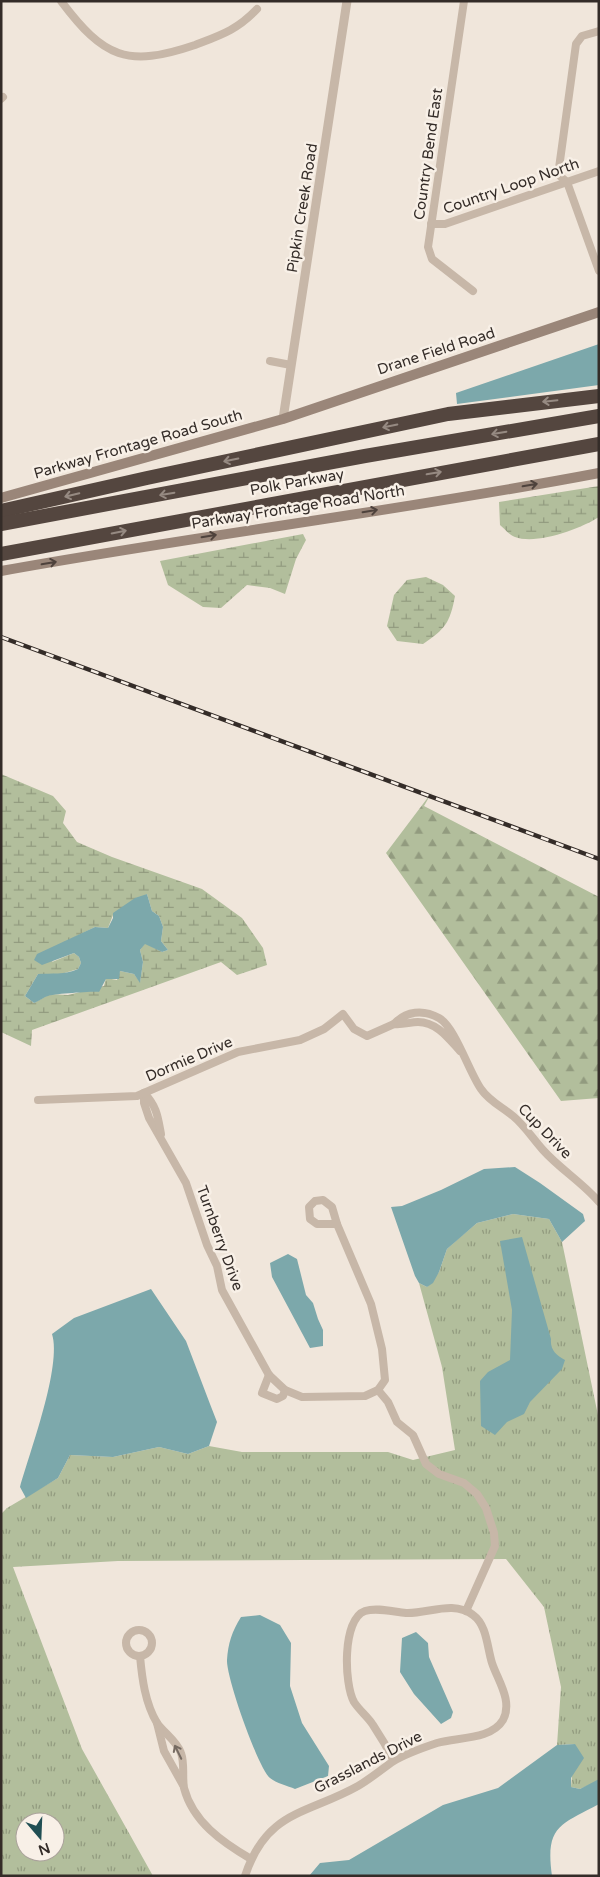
<svg xmlns="http://www.w3.org/2000/svg" width="600" height="1877" viewBox="0 0 600 1877" font-family="'Varela Round',sans-serif">
<style>
.grass{fill:url(#grass-tufts);fill-rule:evenodd}
.forest{fill:url(#forest-firs)}
.wetland{fill:url(#wetland-marsh);fill-rule:evenodd}
.water{fill:#7ca8ab}
.lines{fill:none;stroke-linecap:round;stroke-linejoin:round}
.minor{stroke:#c7b7a8;stroke-width:8}
.tertiary{stroke:#c7b7a8;stroke-width:9}
.secondary{stroke:#9a8679;stroke-width:10}
.motorway{stroke:#54463f;stroke-width:14}
.rail-casing{stroke:#342c28;stroke-width:4.5}
.rail{stroke:#f8f0e7;stroke-width:2.5;stroke-dasharray:8;stroke-linecap:butt}
.oneway{stroke:#968a82}
.oneway2{stroke:#4e423c}
.oneway3{stroke:#766b62}
.labels{text-anchor:middle;stroke-width:5;stroke-linejoin:round;paint-order:stroke}
.street-label{font-size:15px;fill:#342c28;stroke:#f8f0e7}
</style>
<defs>
<pattern id="grass-tufts" width="24" height="20" patternUnits="userSpaceOnUse" patternTransform="scale(1.25)"><rect width="24" height="20" fill="#b2be9c"/><path d="M3 7l-1-3M5 7V3M7 7l1-3M15 17l-1-3M17 17v-4M19 17l1-3" fill="none" stroke="#929b7f"/></pattern>
<pattern id="forest-firs" width="22" height="20" patternUnits="userSpaceOnUse" patternTransform="scale(1.25)"><rect width="22" height="20" fill="#b2be9c"/><path d="M5 1l3.5 6h-7zM16 11l3.5 6h-7z" fill="#929b7f"/></pattern>
<pattern id="wetland-marsh" width="20" height="14" patternUnits="userSpaceOnUse" patternTransform="scale(1.25)"><rect width="20" height="14" fill="#b2be9c"/><path d="M1 5h8M5 5V1M11 12h8M15 12V8" fill="none" stroke="#929b7f"/></pattern>
</defs>
<rect width="100%" height="100%" fill="#f0e6db"/>
<path class="grass" d="M513,1214L549,1219L562,1242L599,1420L598,1781L580,1789L571,1787L575,1744L557,1745L561,1687L544,1607L506,1559L118,1561L13,1567L82,1749L153,1876H1V1514L7,1508L58,1478L70,1455L113,1457L159,1447L188,1454L209,1446L242,1452H388L413,1460L455,1450L442,1367L419,1283L427,1287L439,1272L447,1249L458,1239L477,1223ZM25,1822H55V1852H25Z"/>
<polygon class="forest" points="432,792 424,806 599,897 599,1098 561,1101 386,853"/>
<g class="wetland">
<path d="M599,486V517C580,529 537,545 515,537C510,536 504,528 500,525L499,502Z"/>
<polygon points="303,534 306,540 296,559 285,594 270,588 247,585 221,608 203,607 168,585 160,561"/>
<path d="M426,577L443,585L455,596C450,623 445,629 423,644L397,641L387,626L394,595L407,580Z"/>
<path d="M1,774L53,796L66,811L63,823L77,842L112,857L202,889L242,918L263,948L267,965L237,975L221,962L32,1030L31,1046L1,1032ZM147,894L152,911L159,916L163,927L161,941L168,950L162,952L145,943L140,950L143,962L140,982L134,974L120,971L117,980L106,978L104,986L68,995L50,994L34,1003L25,996L38,974H61L78,969L81,963L79,957L74,953L52,962L63,943L95,927L108,928L113,915Z"/>
</g>
<g class="water">
<polygon points="599,344 599,385 457,404 456,393"/>
<path d="M147,894L152,911L159,916L163,927L161,941L168,950L162,952L145,944L140,950L143,962L140,983L134,974L120,971L119,979H106L99,992C95,991 52,994 48,996C44,997 39,1001 34,1003L25,996L38,974C52,973 64,975 78,969L81,963L79,957L74,953L42,965L34,960L37,954L95,927L108,928L113,918V913L135,898Z"/>
<polygon points="515,1167 540,1183 583,1214 585,1221 562,1242 549,1219 513,1214 477,1223 447,1249 439,1272 433,1283 427,1287 419,1283 415,1276 391,1207 402,1206 441,1190 484,1169"/>
<path d="M522,1237L551,1339C550,1350 556,1355 565,1360L562,1369L530,1402L524,1414L507,1422L495,1435L481,1426L480,1381L488,1372L510,1360L512,1310L500,1241Z"/>
<polygon points="288,1254 297,1259 306,1295 313,1303 318,1319 323,1330 323,1346 310,1348 272,1277 270,1263"/>
<path d="M151,1289L186,1341L210,1404L217,1422L209,1446L188,1454L159,1447L113,1457L70,1455L58,1478L26,1498L20,1487C30,1451 62,1366 52,1334L74,1318Z"/>
<path d="M260,1615L280,1625L291,1643L290,1686L302,1723L329,1766L328,1776L295,1789C288,1786 276,1783 270,1778C258,1768 226,1677 227,1660C228,1644 232,1631 241,1617Z"/>
<polygon points="416,1632 428,1643 429,1657 453,1712 451,1718 441,1724 414,1694 400,1672 402,1638"/>
<path d="M575,1744L584,1758L571,1778V1787L580,1789L599,1779V1804C560,1825 545,1826 552,1876H309L320,1863L349,1860L443,1805L498,1788L557,1745Z"/>
</g>
<g class="lines">
<g class="minor">
<path d="M61,1C104,58 127,68 195,45C221,35 237,30 257,9"/>
<polyline points="464,1 428,247 432,259 473,291"/>
<polyline points="599,31 582,36 576,44 559,168 560,176 567,182 599,271"/>
<polyline points="1,99 3,97"/>
<polyline points="431,224 445,224 599,171"/>
<polyline points="270,361 291,365"/>
<path d="M460,1051C449,1039 437,1022 418,1022C410,1022 403,1025 394,1024C406,1011 423,1009 439,1018C455,1027 469,1072 481,1089C489,1101 502,1107 513,1116C525,1126 533,1139 543,1150C560,1169 583,1183 599,1202"/>
<polyline points="144,1093 144,1103 149,1118 186,1183 207,1245 217,1266 222,1290 269,1375 285,1390 302,1397 365,1396 378,1390 385,1380 382,1349 371,1304 337,1224"/>
<path d="M144,1093C157,1106 158,1118 161,1134"/>
<polyline points="38,1100 137,1096 238,1052 300,1040 324,1029 343,1014 354,1029 367,1036 394,1024"/>
<polygon points="323,1200 332,1207 337,1224 317,1224 310,1219 309,1207 315,1201"/>
<polyline points="269,1375 262,1393 277,1399 283,1396 285,1390"/>
<polyline points="378,1390 388,1402 397,1422 413,1435 426,1464 439,1474 464,1483 477,1494 486,1508 494,1533 495,1546 466,1611"/>
<circle cx="139" cy="1643" r="13"/>
<path d="M140,1656C142,1678 145,1703 157,1723C164,1733 177,1741 181,1753C185,1764 182,1777 184,1788C193,1822 222,1842 251,1859"/>
<polyline points="157,1723 164,1751 183,1785"/>
<path d="M245,1876C267,1810 306,1815 358,1786C370,1779 381,1770 392,1762C405,1754 422,1748 437,1743C458,1737 491,1740 503,1720C513,1701 498,1681 492,1663C487,1647 487,1625 473,1615C453,1600 428,1614 406,1613C394,1612 377,1607 365,1611C342,1619 344,1684 354,1702C359,1710 368,1717 373,1725C381,1737 388,1749 394,1761"/>
</g>
<polyline class="tertiary" points="283,419 347,1"/>
<g class="secondary">
<polyline points="1,498 283,419 599,312"/>
<path d="M1,571C200,535 400,511 599,473"/>
</g>
<g class="motorway">
<polyline points="1,511 147,478 448,414 599,396"/>
<polyline points="1,524 365,456 599,416"/>
<polyline points="1,554 599,444"/>
</g>
<g class="rail-casing">
<polyline id="rail" points="1,637 599,859"/>
</g>
<use href="#rail" class="rail"/>
</g>
<defs><path id="oneway-shaft" d="M-6 0H5M1.5-3L5.5 0L1.5 3" fill="none" stroke-width="1.6" stroke-linecap="round" stroke-linejoin="round" transform="scale(1.25)"/></defs>
<g class="oneway">
<use href="#oneway-shaft" transform="translate(550 401) rotate(174)"/>
<use href="#oneway-shaft" transform="translate(390 426) rotate(168)"/>
<use href="#oneway-shaft" transform="translate(499 433) rotate(170)"/>
<use href="#oneway-shaft" transform="translate(231 460) rotate(168)"/>
<use href="#oneway-shaft" transform="translate(434 473) rotate(-10)"/>
<use href="#oneway-shaft" transform="translate(167 494) rotate(170)"/>
<use href="#oneway-shaft" transform="translate(72 495) rotate(167)"/>
<use href="#oneway-shaft" transform="translate(119 532) rotate(-11)"/>
</g>
<g class="oneway2">
<use href="#oneway-shaft" transform="translate(530 485) rotate(-10)"/>
<use href="#oneway-shaft" transform="translate(370 511) rotate(-9)"/>
<use href="#oneway-shaft" transform="translate(209 536) rotate(-9)"/>
<use href="#oneway-shaft" transform="translate(49 563) rotate(-10)"/>
</g>
<use class="oneway3" href="#oneway-shaft" transform="translate(178 1752) rotate(-116)"/>
<g class="labels">
<g class="street-label">
<text transform="translate(428 154) rotate(-82)" y="5">Country Bend East</text>
<text transform="translate(511 186) rotate(-19)" y="5">Country Loop North</text>
<text transform="translate(302 208) rotate(-81)" y="5">Pipkin Creek Road</text>
<text transform="translate(436 351) rotate(-18)" y="5">Drane Field Road</text>
<text transform="translate(138 444) rotate(-16)" y="5">Parkway Frontage Road South</text>
<text transform="translate(297 482) rotate(-10)" y="5">Polk Parkway</text>
<text transform="translate(298 507) rotate(-9)" y="5">Parkway Frontage Road North</text>
<text transform="translate(189 1059) rotate(-23)" y="5">Dormie Drive</text>
<text transform="translate(545 1131) rotate(46)" y="5">Cup Drive</text>
<text transform="translate(220 1238) rotate(70)" y="5">Turnberry Drive</text>
<text transform="translate(368 1762) rotate(-27)" y="5">Grasslands Drive</text>
</g>
</g>
<rect width="600" height="1877" fill="none" stroke="#342c28" stroke-width="5"/>
<g transform="translate(40 1837) rotate(161)"><circle r="24" fill="#f8f0e7" stroke="#aaa29b"/>
<path d="M0-4L9 19L0 12L-9 19Z" fill="#204e53"/>
<text y="-8" font-size="14" font-weight="bold" text-anchor="middle" fill="#342c28">N</text>
</g>
</svg>
